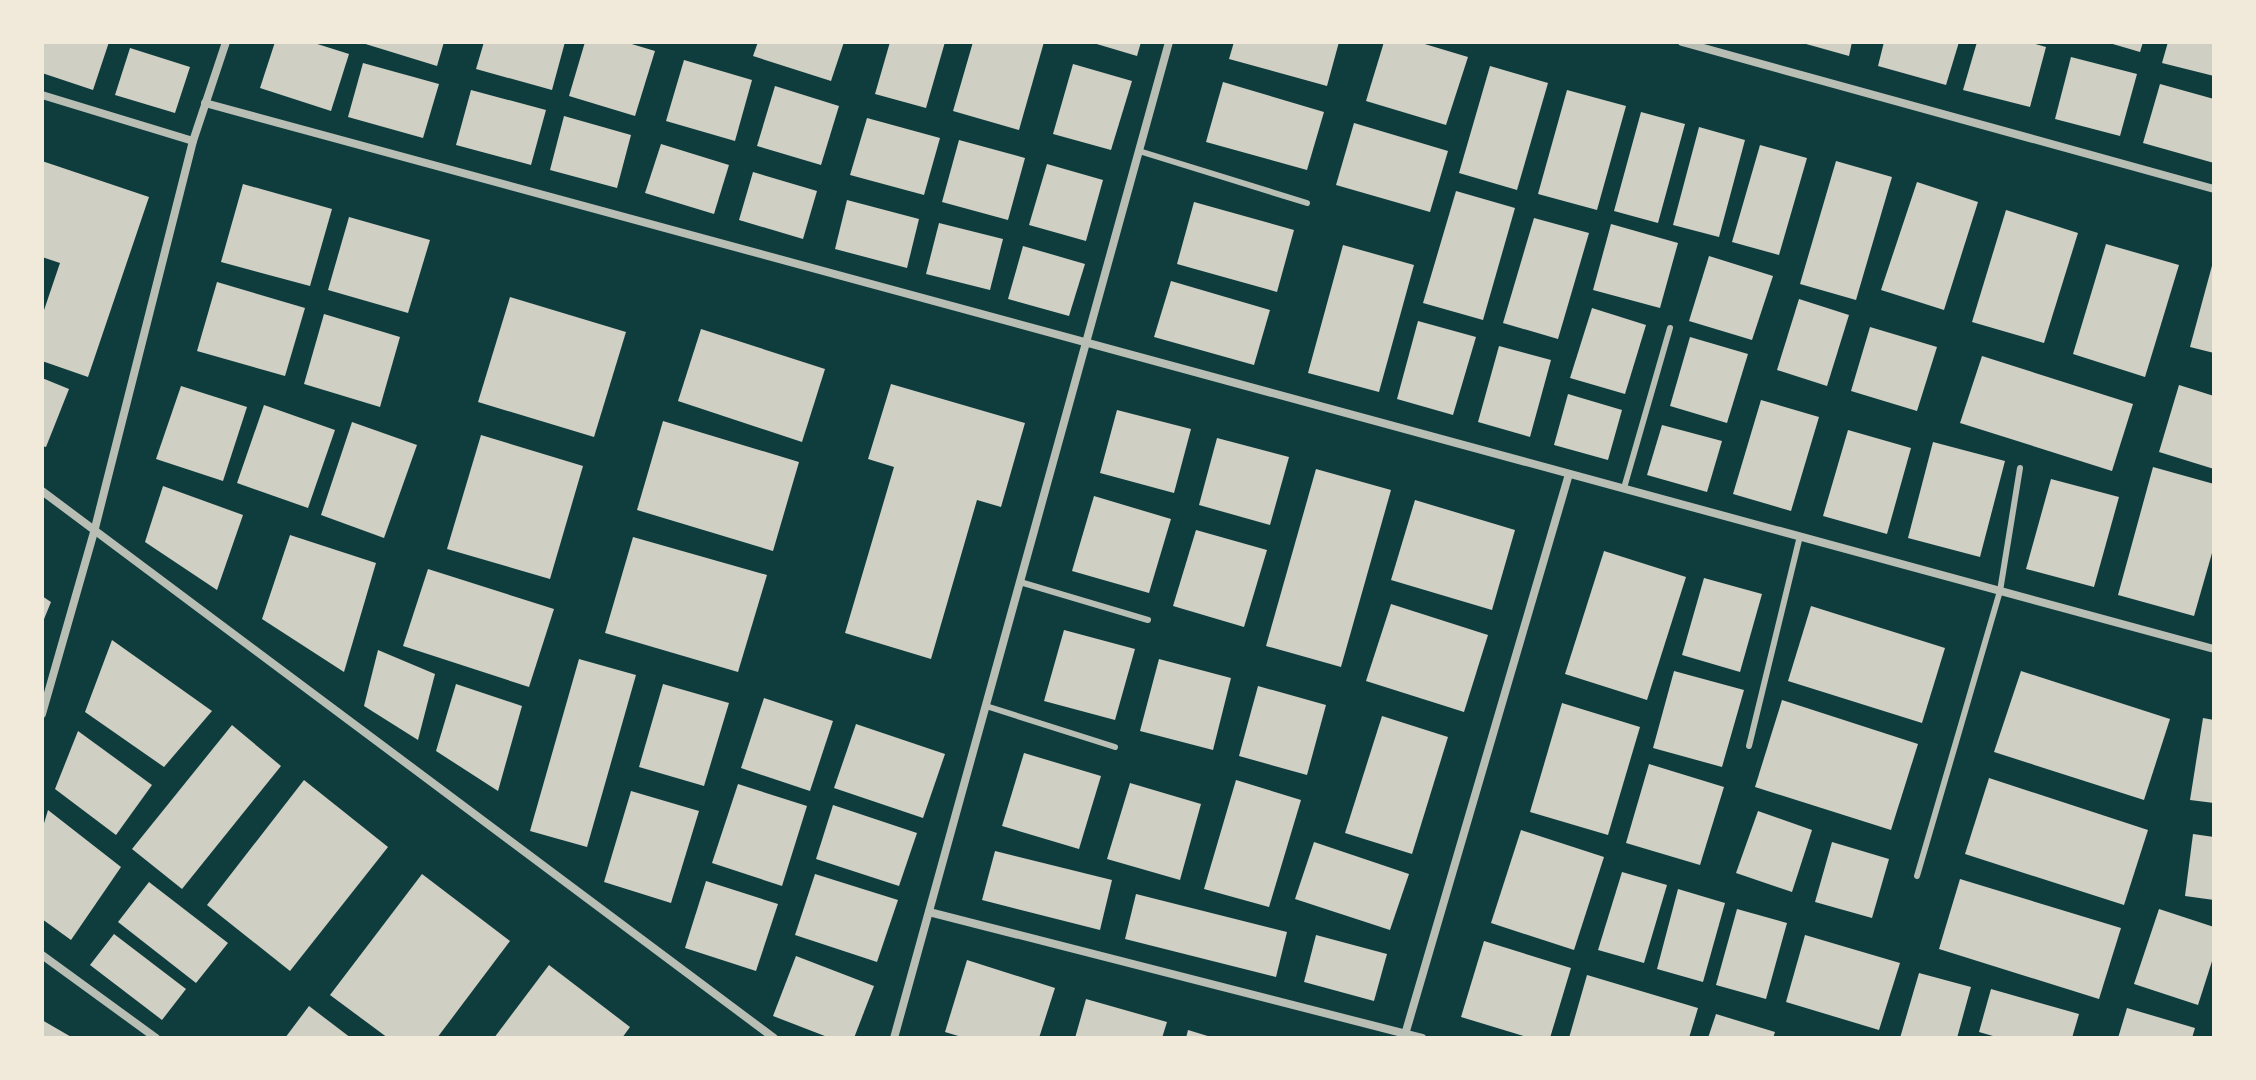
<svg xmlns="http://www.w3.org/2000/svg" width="2256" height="1080" viewBox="0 0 2256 1080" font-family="Roboto,sans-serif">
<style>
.building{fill:#cfcfc3}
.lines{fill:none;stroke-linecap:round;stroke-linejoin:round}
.service{stroke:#b8beb3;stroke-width:6}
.minor{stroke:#b8beb3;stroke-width:8}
</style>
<rect width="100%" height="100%" fill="#0f3d3e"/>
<g class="building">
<polygon points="42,42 109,42 93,90 42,73"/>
<polygon points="275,42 311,42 349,54 331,111 260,88"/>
<polygon points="359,42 444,42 437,66"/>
<polygon points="484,42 565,42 552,90 476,69"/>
<polygon points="585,42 625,42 655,51 635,116 569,96"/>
<polygon points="758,42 844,42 831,81 753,56"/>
<polygon points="890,42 945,42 926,108 875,94"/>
<polygon points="973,42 1044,42 1019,130 953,111"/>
<polygon points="1090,42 1141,42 1137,56"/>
<polygon points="1234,42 1339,42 1327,86 1229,59"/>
<polygon points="1384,42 1418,42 1468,57 1446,125 1366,101"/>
<polygon points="1799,42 1852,42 1849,56"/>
<polygon points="1884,42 1959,42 1946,85 1878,66"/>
<polygon points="1977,42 2028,42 2046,47 2030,107 1963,90"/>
<polygon points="2106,42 2143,42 2140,52"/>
<polygon points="2168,42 2214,42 2214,76 2162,63"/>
<polygon points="130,48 190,67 175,113 115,95"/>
<polygon points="2071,57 2137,74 2120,136 2055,119"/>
<polygon points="684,60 752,80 735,141 666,121"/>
<polygon points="363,63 439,84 423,138 348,117"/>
<polygon points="1073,64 1132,81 1111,150 1053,134"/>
<polygon points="1490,66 1548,83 1517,190 1459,173"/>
<polygon points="1223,82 1324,112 1307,170 1206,142"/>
<polygon points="2160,84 2214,99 2214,163 2143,143"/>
<polygon points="775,86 839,106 821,165 757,146"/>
<polygon points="471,90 546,110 531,165 456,145"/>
<polygon points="1567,90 1626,106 1597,210 1538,194"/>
<polygon points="1641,112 1685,124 1658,223 1614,211"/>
<polygon points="564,116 631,135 617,188 550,170"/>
<polygon points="867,118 940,138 924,195 850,175"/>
<polygon points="1354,123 1448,151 1430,212 1336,185"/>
<polygon points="1699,127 1745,140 1719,237 1673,225"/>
<polygon points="959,140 1025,158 1008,220 942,202"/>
<polygon points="661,144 729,165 714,214 645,193"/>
<polygon points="1760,145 1807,158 1779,255 1732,242"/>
<polygon points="42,161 149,197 88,377 42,361 42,316 60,263 42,257"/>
<polygon points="1836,161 1892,177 1856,300 1800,284"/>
<polygon points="1047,164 1103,180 1086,241 1029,225"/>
<polygon points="753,172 817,191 803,239 739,220"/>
<polygon points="1917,182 1978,202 1944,310 1881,290"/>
<polygon points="243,184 332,209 310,286 221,262"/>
<polygon points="1456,191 1515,208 1483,320 1423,303"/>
<polygon points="847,200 919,219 907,268 835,249"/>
<polygon points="1194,202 1294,230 1277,292 1177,264"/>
<polygon points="2006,210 2078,233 2044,343 1972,322"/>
<polygon points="349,217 430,240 408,313 328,290"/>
<polygon points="1534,218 1589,233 1558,339 1503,323"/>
<polygon points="939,223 1003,239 990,290 926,274"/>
<polygon points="1611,224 1678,243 1660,308 1593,290"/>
<polygon points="2106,244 2179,265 2145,377 2073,354"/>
<polygon points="1343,245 1414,265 1379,392 1308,373"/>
<polygon points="1023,246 1085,264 1069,316 1008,299"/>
<polygon points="1709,256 1773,276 1752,340 1689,321"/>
<polygon points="2213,262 2214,262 2214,353 2190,347"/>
<polygon points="1171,281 1270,310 1254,365 1154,337"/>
<polygon points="217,282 305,308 285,376 197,351"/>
<polygon points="510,297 626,332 594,437 478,402"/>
<polygon points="1799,299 1849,315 1827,386 1777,370"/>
<polygon points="1592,308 1646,325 1625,394 1570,378"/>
<polygon points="324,314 400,337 380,407 304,384"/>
<polygon points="1418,321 1476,337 1453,415 1397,399"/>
<polygon points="1870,327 1937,347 1917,411 1851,391"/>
<polygon points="701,329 825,369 802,442 678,401"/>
<polygon points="1690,337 1748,354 1727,423 1670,406"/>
<polygon points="1499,346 1551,360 1530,437 1478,422"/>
<polygon points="1982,356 2133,404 2112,471 1960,423"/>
<polygon points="42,378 69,389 46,447 42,446"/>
<polygon points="891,384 1025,423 1001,507 977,500 931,659 845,633 894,467 868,459"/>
<polygon points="2179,385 2214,396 2214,469 2159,452"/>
<polygon points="181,386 247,407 223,481 156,459"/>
<polygon points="1568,394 1622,410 1608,460 1554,445"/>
<polygon points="1761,400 1819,417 1791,511 1733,494"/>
<polygon points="264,405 335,430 308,508 237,483"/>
<polygon points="1117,410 1191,429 1174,493 1100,473"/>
<polygon points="663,421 799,462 773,551 637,510"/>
<polygon points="352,422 417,445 384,538 321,515"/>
<polygon points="1662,425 1722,441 1707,492 1647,475"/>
<polygon points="1848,430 1911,448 1887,534 1823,516"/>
<polygon points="481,435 583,466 550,579 447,549"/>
<polygon points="1217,438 1289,457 1270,525 1199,505"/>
<polygon points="1933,442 2005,461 1980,557 1908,538"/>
<polygon points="2153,467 2214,484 2214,546 2194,616 2118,595"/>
<polygon points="1316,469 1391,490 1341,667 1266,646"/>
<polygon points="2051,479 2119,497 2094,587 2026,569"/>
<polygon points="163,486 243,515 217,590 145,542"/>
<polygon points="1094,496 1171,519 1149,593 1072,571"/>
<polygon points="1415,500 1515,530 1492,610 1391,580"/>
<polygon points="1196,530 1267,550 1244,627 1173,606"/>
<polygon points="290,535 376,563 344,672 262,619"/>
<polygon points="633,537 767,575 738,672 605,633"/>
<polygon points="1604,551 1686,577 1647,700 1565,674"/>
<polygon points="428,569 554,609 529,687 403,646"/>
<polygon points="1704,578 1762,594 1740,672 1682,655"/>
<polygon points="42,596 51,602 42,624"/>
<polygon points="1391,604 1488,635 1464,712 1366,681"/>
<polygon points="1811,606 1945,648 1922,723 1788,681"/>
<polygon points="1064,630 1135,649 1115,720 1044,701"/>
<polygon points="112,640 212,711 164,767 85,712"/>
<polygon points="378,650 435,674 418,740 364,706"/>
<polygon points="579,659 636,675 587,847 530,831"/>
<polygon points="1159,659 1231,678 1213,750 1140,731"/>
<polygon points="1674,671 1744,690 1722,767 1653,748"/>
<polygon points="2021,671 2170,719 2144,800 1994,752"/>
<polygon points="456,684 522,706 498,791 436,751"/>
<polygon points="663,684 729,703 704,786 639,767"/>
<polygon points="1258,686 1326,705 1307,775 1239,756"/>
<polygon points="764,698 833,721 810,791 741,768"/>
<polygon points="1782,700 1918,744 1891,830 1755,787"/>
<polygon points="1562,703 1640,727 1608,835 1530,812"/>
<polygon points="1382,716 1448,737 1412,854 1345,833"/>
<polygon points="2203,718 2214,720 2214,803 2190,800"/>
<polygon points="856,724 945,754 923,818 834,788"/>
<polygon points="232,725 281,766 182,889 132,849"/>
<polygon points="78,731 152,785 116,835 55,789"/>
<polygon points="1024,753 1101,776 1079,849 1002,826"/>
<polygon points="1649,764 1724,787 1700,865 1626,843"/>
<polygon points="1989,778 2148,830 2124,905 1965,854"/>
<polygon points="304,780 388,847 290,971 207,905"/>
<polygon points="1236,780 1301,800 1269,907 1204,889"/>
<polygon points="1130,783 1201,804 1180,880 1107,859"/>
<polygon points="738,784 807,806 782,886 712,863"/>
<polygon points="631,791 699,811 671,903 604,882"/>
<polygon points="833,805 917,833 899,886 816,859"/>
<polygon points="48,810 121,867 71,940 42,919 42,830"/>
<polygon points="1758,811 1812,830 1792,892 1736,873"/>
<polygon points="1521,830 1604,857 1574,950 1491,923"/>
<polygon points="2193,834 2214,837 2214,900 2185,896"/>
<polygon points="1314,842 1409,874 1390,930 1295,899"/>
<polygon points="1832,842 1889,859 1872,918 1815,902"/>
<polygon points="995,851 1112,880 1100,930 982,900"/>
<polygon points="1622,872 1667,885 1644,963 1598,950"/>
<polygon points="422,874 510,941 437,1038 388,1038 330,995"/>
<polygon points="815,874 898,900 877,962 795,935"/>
<polygon points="1960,879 2121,928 2099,999 1939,949"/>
<polygon points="706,881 778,904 756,971 685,948"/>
<polygon points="149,882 228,943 196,983 118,922"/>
<polygon points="1678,889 1725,903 1703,982 1657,969"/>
<polygon points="1136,894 1287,932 1276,977 1125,939"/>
<polygon points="1737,909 1787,923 1766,999 1716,985"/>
<polygon points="2159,909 2214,927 2214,955 2198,1005 2134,984"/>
<polygon points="114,934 186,989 162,1020 90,965"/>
<polygon points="1316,935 1387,954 1374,1001 1304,982"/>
<polygon points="1805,935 1900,963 1879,1030 1786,1002"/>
<polygon points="1484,941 1571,968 1550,1038 1530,1038 1461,1017"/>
<polygon points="796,956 874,986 854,1038 830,1038 773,1016"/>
<polygon points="967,960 1055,988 1039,1038 965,1038 945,1032"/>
<polygon points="549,965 630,1027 622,1038 494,1038"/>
<polygon points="1919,973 1971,987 1957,1038 1900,1038"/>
<polygon points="1587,975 1698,1008 1689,1038 1569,1038"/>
<polygon points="1991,989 2079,1014 2072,1038 2000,1038 1979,1032"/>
<polygon points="1086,999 1167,1022 1162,1038 1075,1038"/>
<polygon points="309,1006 351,1038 285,1038"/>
<polygon points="2127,1008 2195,1028 2192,1038 2118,1038"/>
<polygon points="1716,1014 1775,1032 1773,1038 1708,1038"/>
<polygon points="42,1020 73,1038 42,1038"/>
<polygon points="1188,1030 1211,1037 1211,1038 1186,1038"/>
</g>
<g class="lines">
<g class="service">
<polyline points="1139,151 1307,203"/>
<polyline points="1624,488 1670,328"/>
<polyline points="1020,582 1148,620"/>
<polyline points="986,706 1115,747"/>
<polyline points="1749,746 1800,536"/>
<polyline points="1917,876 2000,591 2020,468"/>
</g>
<g class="minor">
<polyline points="1682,42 2214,189"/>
<polyline points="42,95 193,141"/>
<polyline points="205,103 2214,649"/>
<polyline points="42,491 774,1038"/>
<polyline points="42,714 94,532 193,141 226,42"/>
<polyline points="929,912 1422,1038"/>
<polyline points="42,955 156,1038"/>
<polyline points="894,1038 1169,42"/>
<polyline points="1404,1038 1569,474"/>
</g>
</g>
<rect width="2256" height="1080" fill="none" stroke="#f1e9da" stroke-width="88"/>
</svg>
